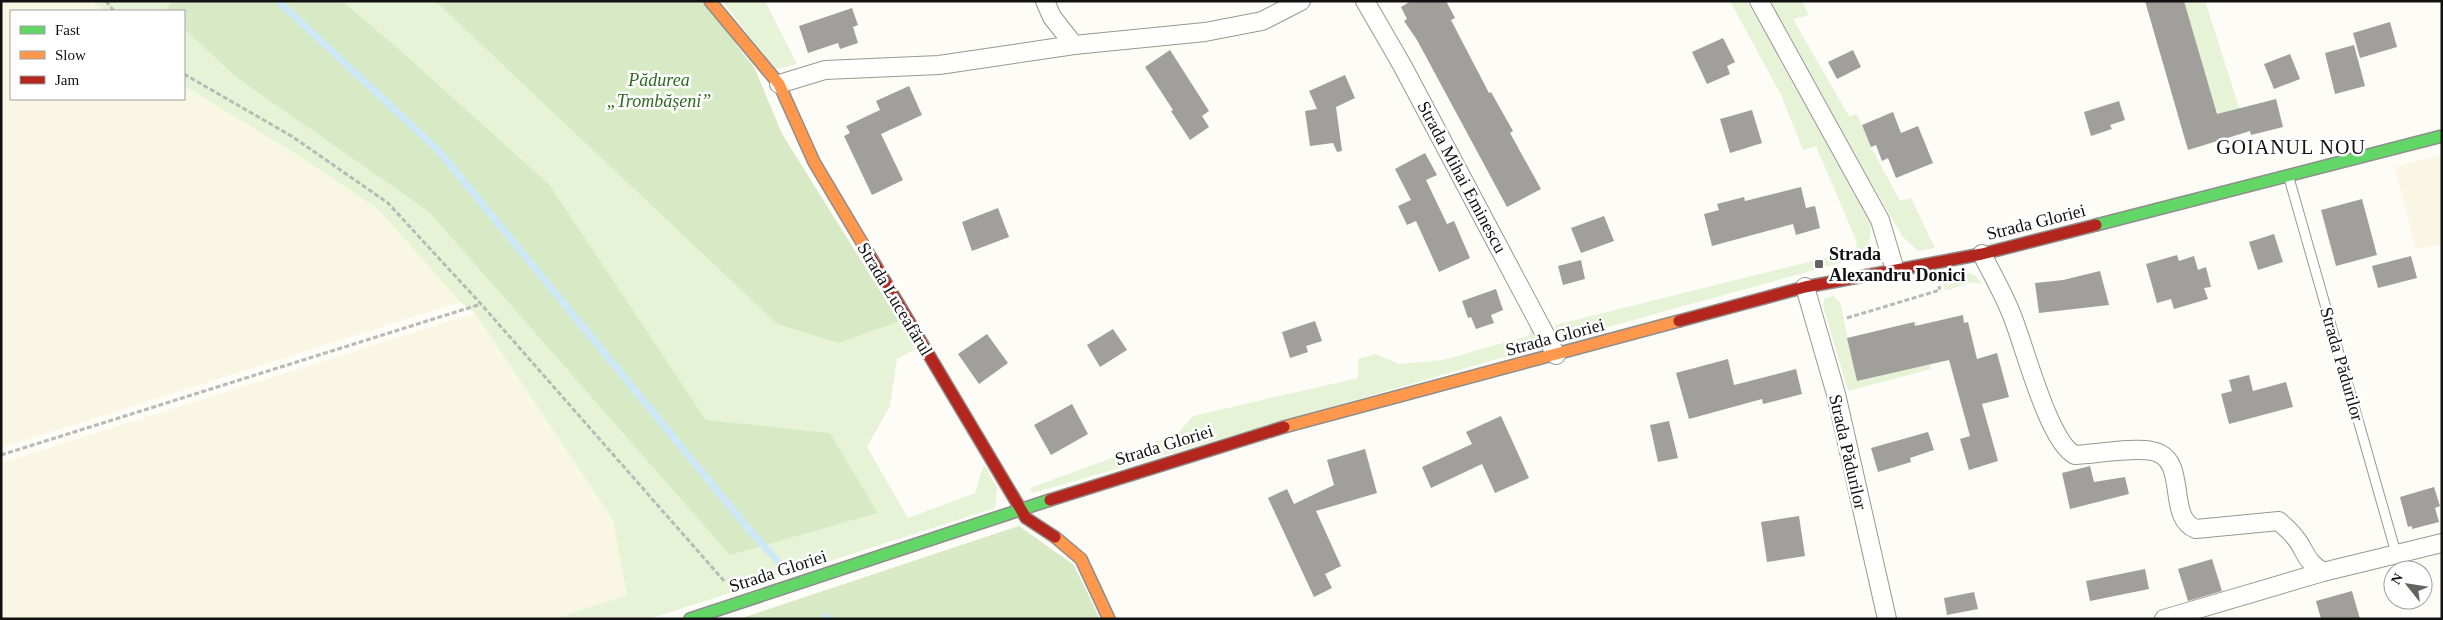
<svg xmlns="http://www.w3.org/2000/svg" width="2443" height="620" viewBox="0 0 2443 620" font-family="Georgia,serif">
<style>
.farmland{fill:#f9f7e4}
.green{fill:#e7f3d7}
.forest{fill:#d8eac5}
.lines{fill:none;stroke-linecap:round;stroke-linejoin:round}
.stream{stroke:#cde8f7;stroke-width:7}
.building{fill:#a19f9c}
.lane-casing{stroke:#979795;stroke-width:11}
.street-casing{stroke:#979795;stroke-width:20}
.fast-casing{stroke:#8e8d8b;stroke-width:14}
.slow-casing{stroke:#8e8d8b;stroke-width:14}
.jam-casing{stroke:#8e8d8b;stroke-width:14}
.path{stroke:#b9b9b8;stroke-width:3;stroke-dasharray:5 2.5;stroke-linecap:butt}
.lane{stroke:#fffffe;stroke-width:9}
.street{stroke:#fffffe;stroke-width:18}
.fast{stroke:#63d668;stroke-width:11}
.slow{stroke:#ff974d;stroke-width:11}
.jam{stroke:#b3261e;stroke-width:11}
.poi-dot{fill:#646362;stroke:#fff;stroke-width:2}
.labels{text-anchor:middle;stroke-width:5;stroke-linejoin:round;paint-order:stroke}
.park-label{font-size:18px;font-style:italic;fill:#2f6b1f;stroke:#fff}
.street-label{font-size:18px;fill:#111;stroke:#fff}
.poi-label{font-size:18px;font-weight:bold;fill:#111;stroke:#fff;text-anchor:start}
.quarter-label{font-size:20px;letter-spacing:1px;fill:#111;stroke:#fff}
</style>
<rect width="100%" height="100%" fill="#fdfcf7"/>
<g class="farmland">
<polygon points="1,1 93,1 101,11 11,11 11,99 184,99 184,86 288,149 379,210 460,302 1,448"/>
<polygon points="2442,155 2442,244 2416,249 2395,167"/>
<polygon points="475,313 613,520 627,595 553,619 1,619 1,463"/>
</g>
<g class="green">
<polygon points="93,1 172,1 165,11 101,11"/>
<polygon points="342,1 435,1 777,324 899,321 917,348 897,359 890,406 867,447 908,518 975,493 984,464 997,488 995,508 649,619 553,619 627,595 613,520 475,313 460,302 379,210 288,149 184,86 184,29 237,78 429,212 730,554 878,513 830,433 706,421 549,184 392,43"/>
<polygon points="723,1 765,1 797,64 774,70"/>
<path d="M1730,1H1747L1867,212C1874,227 1870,240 1865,256L1561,340L1555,325L1857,250L1856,240L1816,146L1803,150L1781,95Z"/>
<polygon points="1766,1 1802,1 1809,15 1793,19 1849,116 1857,114 1871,147 1900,201 1911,198 1935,248 1918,251 1902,236"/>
<polygon points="2184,1 2205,1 2247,132 2224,139"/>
<path d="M1945,272C1961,272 1974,269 1982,284L1973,282L1945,291L1943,282Z"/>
<polygon points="1833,296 1840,302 1857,381 1924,365 1914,322 1917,322 1931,369 1848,391 1823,305 1825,298"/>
<polygon points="1531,327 1539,343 1532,349 1033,493 1030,488 1177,434 1193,416 1358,378 1358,359 1376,354 1399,364 1443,360 1528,336"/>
</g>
<g class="forest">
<polygon points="172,1 342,1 392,43 549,184 706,420 830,433 878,513 730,555 429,212 237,78 184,29 184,11 165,11"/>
<polygon points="435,1 703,1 755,69 782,134 899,321 839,343 777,324"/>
<polygon points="1019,526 1074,565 1100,619 739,619"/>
</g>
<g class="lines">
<g class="stream">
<polyline points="278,1 439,151 747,527 782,566"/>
<polyline points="826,617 828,619"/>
</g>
</g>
<g class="building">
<polygon points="1411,1 1446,1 1455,18 1451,20 1489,93 1491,92 1513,131 1510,133 1541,189 1507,207 1417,40 1404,21 1407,19 1401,7"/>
<polygon points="2145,1 2184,1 2217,114 2276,99 2283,127 2251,135 2250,131 2188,150"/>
<polygon points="852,8 858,25 853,27 858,43 840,49 838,43 808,53 799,26"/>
<polygon points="2390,22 2397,47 2360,58 2353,33"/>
<polygon points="1723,38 1735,62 1727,66 1730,74 1707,84 1692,52"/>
<polygon points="2354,45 2365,86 2335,94 2325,53"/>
<polygon points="1170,50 1209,111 1202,116 1209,127 1190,140 1171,111 1173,110 1145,67"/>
<polygon points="1853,50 1861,67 1837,79 1828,62"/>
<polygon points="2290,54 2300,79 2274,89 2264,64"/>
<polygon points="1345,75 1355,98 1336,107 1342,151 1337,152 1333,143 1310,146 1305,111 1317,109 1309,91"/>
<polygon points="909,86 922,115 881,134 903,180 872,195 844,136 850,133 846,126 880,110 876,101"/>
<polygon points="2119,101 2125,120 2110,125 2112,129 2091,136 2084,112"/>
<polygon points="1752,110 1762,143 1730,153 1720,119"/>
<polygon points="1893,112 1901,133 1918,126 1933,163 1896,178 1888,158 1882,161 1876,145 1871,147 1862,125"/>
<polygon points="1425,153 1437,175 1426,180 1447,224 1454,221 1470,258 1439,272 1416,221 1407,225 1398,206 1411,200 1395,169"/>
<polygon points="1801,187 1806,208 1815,206 1820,228 1796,235 1793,224 1712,246 1704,214 1719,210 1717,204 1744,197 1745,201"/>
<polygon points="2362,199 2377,255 2336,266 2321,210"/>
<polygon points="998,208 1009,237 972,251 962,222"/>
<polygon points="1604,216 1614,241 1581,253 1571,228"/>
<polygon points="2274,234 2283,262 2258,270 2249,242"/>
<polygon points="2177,255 2179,261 2194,256 2198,270 2206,267 2211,287 2204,288 2208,299 2174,309 2171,299 2157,303 2146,264"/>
<polygon points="2411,256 2417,278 2378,288 2372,266"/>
<polygon points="1581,260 1585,279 1563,285 1558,266"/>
<polygon points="2100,271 2109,305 2039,313 2035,283 2063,280"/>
<polygon points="1496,289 1503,310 1491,315 1494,323 1476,329 1471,317 1468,318 1462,301"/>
<polygon points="1963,315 1964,323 1968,322 1977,359 1997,353 2009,397 1982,404 1998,461 1969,470 1960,439 1970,436 1949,360 1857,381 1847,338 1914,322 1915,326"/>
<polygon points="1315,321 1322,341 1306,346 1308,352 1290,358 1282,332"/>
<polygon points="1113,329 1127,350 1100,367 1087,345"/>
<polygon points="987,334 1008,363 979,384 958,354"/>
<polygon points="1728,359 1734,385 1796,369 1802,394 1763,404 1762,399 1689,419 1676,373"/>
<polygon points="2249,375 2253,391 2286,382 2293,407 2229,424 2221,394 2232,391 2229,380"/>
<polygon points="1072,404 1088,434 1051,455 1034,425"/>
<polygon points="1501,416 1529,478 1495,493 1482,464 1431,488 1422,467 1472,444 1466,432"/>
<polygon points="1669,421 1678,458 1658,462 1650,425"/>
<polygon points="1928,432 1934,450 1910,458 1911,462 1878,472 1871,448"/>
<polygon points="1365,449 1377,493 1316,511 1341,566 1325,574 1332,588 1314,597 1268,498 1287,489 1294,504 1334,485 1327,460"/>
<polygon points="2090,466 2094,482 2125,477 2129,494 2070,509 2062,473"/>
<polygon points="2434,487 2440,506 2435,508 2439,522 2412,529 2412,526 2408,527 2400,497"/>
<polygon points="1799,516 1805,556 1767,562 1761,522"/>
<polygon points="2212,559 2222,591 2188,601 2178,569"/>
<polygon points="2145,569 2149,589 2090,601 2086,581"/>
<polygon points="2352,591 2360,619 2321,619 2316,601"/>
<polygon points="1974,592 1978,609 1947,615 1944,598"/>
</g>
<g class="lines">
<g class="lane-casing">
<polyline id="lane" points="2289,178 2396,553"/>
</g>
<g class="street-casing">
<g id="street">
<polyline points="1045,1 1052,17 1074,45"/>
<polyline points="1365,1 1402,65 1556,355"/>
<polyline points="1759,1 1880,220 1895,270"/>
<polyline points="779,84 825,70 939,65 1074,45 1205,32 1262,21 1301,1"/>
<path d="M1982,254C1992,274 2003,293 2011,313C2024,343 2048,442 2075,455C2096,454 2133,447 2152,451C2190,458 2165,518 2196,529L2279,521C2284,526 2289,530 2293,535C2306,549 2304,561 2323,572"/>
<polyline points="1805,287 1836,394 1887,619"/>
<polyline points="2164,619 2323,572 2442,543"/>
</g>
</g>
<g class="fast-casing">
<g id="fast">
<polyline points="2096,225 2442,136"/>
<polyline points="690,619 1050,500"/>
</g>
</g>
<g class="slow-casing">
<g id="slow">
<polyline points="710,1 779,84 814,162 867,251"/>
<polyline points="1284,427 1679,321"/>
<polyline points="1055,537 1081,559 1109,619"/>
</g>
</g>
<g class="jam-casing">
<g id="jam">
<polyline points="867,251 1026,518 1055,537"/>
<polyline points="1679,321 1805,287 1982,254 2096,225"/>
<polyline points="1050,500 1284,427"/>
</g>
</g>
<g class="path">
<polyline points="106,1 114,11"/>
<polyline points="184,74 293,137 388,203 481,304 725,582"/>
<polyline points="1847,318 1940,290 1939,286"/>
<polyline points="1,455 481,304"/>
</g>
<use href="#lane" class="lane"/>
<use href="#street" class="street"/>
<use href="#fast" class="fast"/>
<use href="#slow" class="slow"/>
<use href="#jam" class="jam"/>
</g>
<rect class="poi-dot" x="1814" y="259" width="10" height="10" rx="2.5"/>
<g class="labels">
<g class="park-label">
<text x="659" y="86">Pădurea<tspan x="659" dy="21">„Trombășeni”</tspan></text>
</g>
<g class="street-label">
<text transform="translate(1462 177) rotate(62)" y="6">Strada Mihai Eminescu</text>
<text transform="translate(2036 222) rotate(-14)" y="6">Strada Gloriei</text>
<text transform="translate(895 299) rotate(59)" y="6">Strada Luceafărul</text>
<text transform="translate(1555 337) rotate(-15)" y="6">Strada Gloriei</text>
<text transform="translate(2342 364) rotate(74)" y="6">Strada Pădurilor</text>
<text transform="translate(1164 445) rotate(-17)" y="6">Strada Gloriei</text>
<text transform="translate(1848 452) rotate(77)" y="6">Strada Pădurilor</text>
<text transform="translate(778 571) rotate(-18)" y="6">Strada Gloriei</text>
</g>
<g class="poi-label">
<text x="1829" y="260">Strada<tspan x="1829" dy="21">Alexandru Donici</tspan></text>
</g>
<g class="quarter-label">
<text x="2291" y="154">GOIANUL NOU</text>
</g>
</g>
<rect width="2443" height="620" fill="none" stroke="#111111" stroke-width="5"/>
<rect x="10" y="10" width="175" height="90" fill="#ffffff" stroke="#a0a0a0"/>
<rect x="20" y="26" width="25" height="8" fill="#63d668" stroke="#a0a0a0"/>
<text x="55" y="35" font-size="15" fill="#111111">Fast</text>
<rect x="20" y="51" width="25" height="8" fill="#ff974d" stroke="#a0a0a0"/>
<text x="55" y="60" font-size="15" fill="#111111">Slow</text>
<rect x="20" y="76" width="25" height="8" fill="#b3261e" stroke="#a0a0a0"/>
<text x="55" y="85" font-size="15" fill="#111111">Jam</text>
<g transform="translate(2408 585) rotate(300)"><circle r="24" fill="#ffffff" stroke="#a0a0a0"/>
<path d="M0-4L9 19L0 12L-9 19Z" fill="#646362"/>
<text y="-8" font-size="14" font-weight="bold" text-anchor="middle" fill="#111111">N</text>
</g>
</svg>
